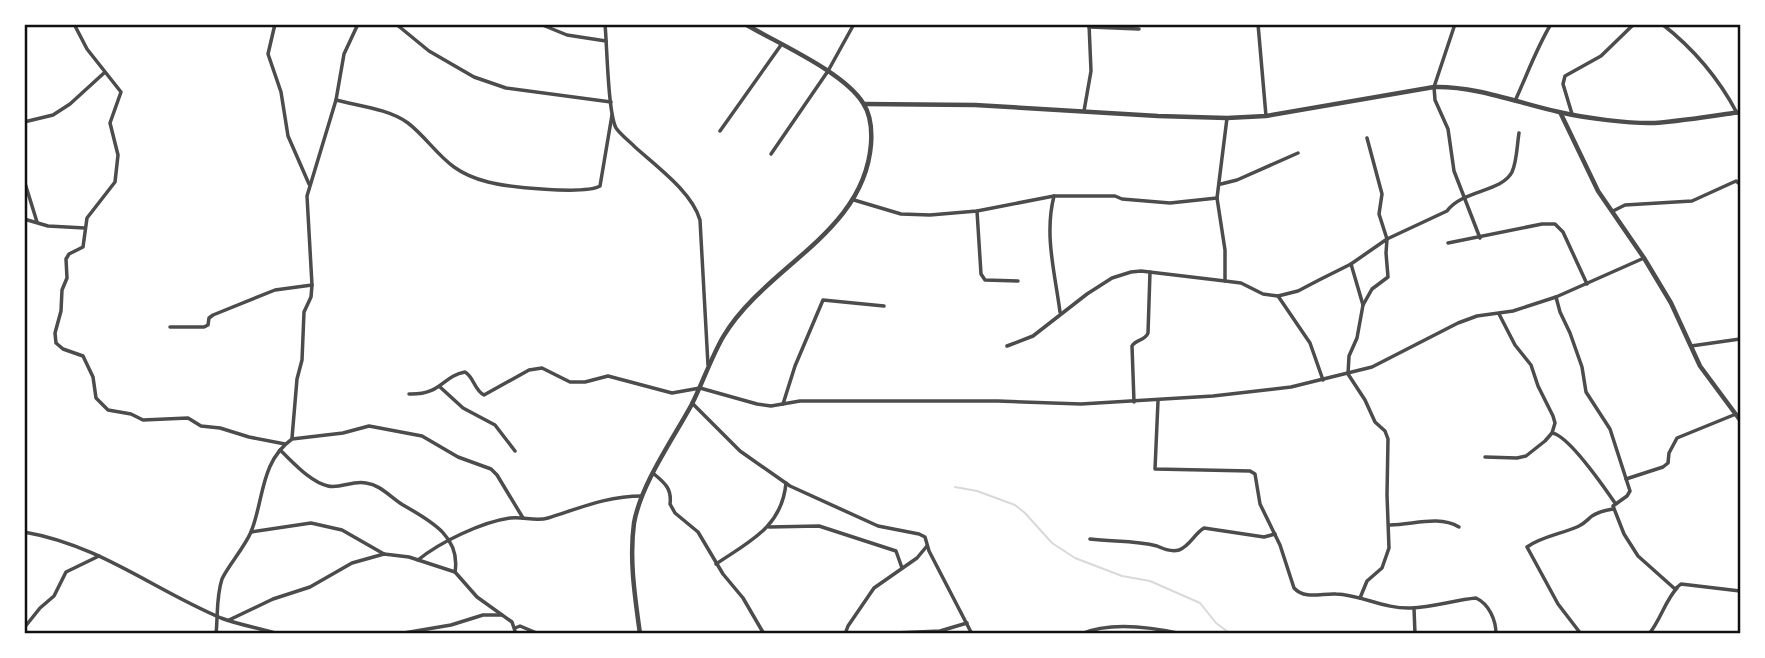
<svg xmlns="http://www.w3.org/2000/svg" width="1765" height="658" viewBox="0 0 1765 658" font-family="'Sofia Sans Condensed',sans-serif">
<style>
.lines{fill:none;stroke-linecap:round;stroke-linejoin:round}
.stream{stroke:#d9d9d9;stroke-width:2}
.minor{stroke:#4c4c4c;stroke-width:3.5}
.tertiary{stroke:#4c4c4c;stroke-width:4.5}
.neatline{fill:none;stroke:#111;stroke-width:2.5}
</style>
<rect width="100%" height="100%" fill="#fff"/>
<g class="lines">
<polyline class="stream" points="955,487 977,491 1015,505 1025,513 1052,543 1075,558 1122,576 1150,581 1200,603 1216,623 1228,632 1235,634"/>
<g class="minor">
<polyline points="74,24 87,49 121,92 110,123 118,155 115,182 87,218 83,247 69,254 66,259 67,278 62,290 61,311 55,333 56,343 63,349 83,356 93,377 96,398 108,410 131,414 143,420 188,418 201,426 220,428 249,437 285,444"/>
<polyline points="275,24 268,54 281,92 288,136 309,184"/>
<polyline points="396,24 429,51 474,77 506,88 611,102"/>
<polyline points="540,24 567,35 606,41"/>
<path d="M605,24C607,45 608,113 616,128C621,135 629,141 635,147C656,166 692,192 700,220L708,365"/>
<polyline points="1258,24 1266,116"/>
<polyline points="1455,24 1434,87 1435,100 1448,129 1454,171 1480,238"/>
<path d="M1662,24C1694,49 1718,77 1737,113"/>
<polyline points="1089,27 1139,29"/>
<path d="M336,100C359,106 389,109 408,123C425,136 437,155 454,167C465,175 476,179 488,182C507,187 584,195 600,186L612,115"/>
<path d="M1515,101C1527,75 1536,49 1551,24"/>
<polyline points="1084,111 1091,71 1089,24"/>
<polyline points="1572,114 1563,84 1565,76 1601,56 1634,24"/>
<polyline points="24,122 53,115 70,104 104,73"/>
<polyline points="720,131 781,45"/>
<polyline points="771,154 828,71 854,24"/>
<polyline points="24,180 37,222"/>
<polyline points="1221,184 1237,180 1298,153"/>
<path d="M1054,196C1044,235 1055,273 1060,312"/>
<polyline points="854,200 901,214 930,215 977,211 1054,196 1115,196 1122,199 1170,203 1217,198"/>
<polyline points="977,211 981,274 985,280 1018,281"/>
<polyline points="1613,211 1625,205 1692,201 1736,181 1740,184"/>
<polyline points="24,219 48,226 85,228"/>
<polyline points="1448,243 1542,224 1555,224 1563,232 1587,284"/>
<polyline points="1351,264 1363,305 1357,338 1349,356 1348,374 1365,400 1375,422 1385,431 1388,439 1387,495 1389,548 1382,568 1367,581 1360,598"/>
<polyline points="1225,281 1225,250 1217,198 1227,118"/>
<path d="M1278,296L1298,291L1319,280L1351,264L1387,239L1447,211C1462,190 1502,192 1512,172C1517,161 1517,145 1519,133"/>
<polyline points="1556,297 1560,312 1570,333 1582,367 1586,392 1610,429 1630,491 1627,496 1613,506 1624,534 1638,556 1675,589 1681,584 1740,591"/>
<polyline points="1363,305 1372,289 1388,277 1386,253 1387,239 1379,214 1382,194 1367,138"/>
<polyline points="170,327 204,327 208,325 209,318 213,315 275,290 312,285"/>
<polyline points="1007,346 1033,336 1087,294 1112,278 1131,272 1141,271 1225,281 1241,283 1263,294 1278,296 1310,343 1323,380"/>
<polyline points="1691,346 1740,339"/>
<polyline points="440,387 463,408 495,425 515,451"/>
<path d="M409,394C442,395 442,376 465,372C474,377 474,390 484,395L529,370L542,368L570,382H585L608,376L672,393L700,388L757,404L771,406L800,401H998L1081,404L1213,396L1291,387L1372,367L1458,323L1477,316L1513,311L1556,297L1644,258"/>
<path d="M1158,401L1155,469L1250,471L1255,474L1260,504L1280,545L1294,588C1305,600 1322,593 1336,594C1362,595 1384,609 1411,608C1433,607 1455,600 1476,598C1489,604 1496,620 1496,634"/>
<path d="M1134,402L1132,346C1136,339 1145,341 1148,333L1150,272"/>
<polyline points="692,403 740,451 790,486 878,526 919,534 925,537 929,551 972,634"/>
<polyline points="783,404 795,366 823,300 884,306"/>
<path d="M1552,433C1568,435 1604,487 1615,503"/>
<polyline points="292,438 297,379 302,360 304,312 311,297 312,285 307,196 336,100 344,54 358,24"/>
<path d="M280,450C293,462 310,482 328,486C340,489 353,480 366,483C381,485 390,497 403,505C429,520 461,536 455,572"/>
<polyline points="1485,457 1517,458 1526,456 1545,441 1552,433 1555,423 1553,416 1538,386 1531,365 1515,345 1499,314"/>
<path d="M654,474C665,483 672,489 670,504L675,513L698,532L723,574L743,598L764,634"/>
<polyline points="1626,479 1663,467 1668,463 1669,453 1677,438 1736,414"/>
<path d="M1390,525C1413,525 1438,515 1459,527"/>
<polyline points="769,527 819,526 896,551 902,568"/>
<path d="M24,532C100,545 154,590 221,618C239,625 260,628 279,634"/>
<polyline points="251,532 311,523 342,530 384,554"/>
<path d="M1090,539C1113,542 1135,540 1157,546C1164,549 1171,552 1179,550C1190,546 1194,534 1204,528L1264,537L1275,534"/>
<path d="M418,560C440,542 482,522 510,518C523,516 535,522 548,518C580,508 607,496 642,496"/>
<path d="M716,564C750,541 782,527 786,483"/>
<polyline points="1740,565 1740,581"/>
<polyline points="1414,608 1415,634"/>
<polyline points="229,620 273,599 310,587 352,563 384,554 409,557 455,572 477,597 512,622 516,634"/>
<polyline points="24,628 40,608 54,596 66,572 99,556"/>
<polyline points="515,628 520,626 539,634"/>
<path d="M216,634C218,616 216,597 222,579C228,566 244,548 251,532C264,500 260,462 292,439L343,433L369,426L422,436L458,457L491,469L497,475L523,518"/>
<polyline points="398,634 451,625 483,615 502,615"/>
<polyline points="845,634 848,626 874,588 917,558 927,546"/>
<polyline points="873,634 940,631 967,623"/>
<path d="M1081,634C1111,621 1151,627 1182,634"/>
<path d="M1581,634L1558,604L1527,547C1542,536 1562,534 1579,526C1585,523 1587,520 1592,516C1598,512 1607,510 1613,509"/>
<path d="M1649,634C1661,619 1665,601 1677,588"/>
</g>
<g class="tertiary">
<path d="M864,104L975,105L1158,116L1227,118L1266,116L1434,87C1477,86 1518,103 1559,112C1584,118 1631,124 1655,123C1683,121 1713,116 1740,112"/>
<polyline points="1561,114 1598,191 1644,258 1671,303 1700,366 1740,420"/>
<path d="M640,634C635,597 629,560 634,523C641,484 673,439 692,404C703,382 711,358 723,337C765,266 864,234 871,144C872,130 871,115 863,103C844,72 777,43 745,24"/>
</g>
</g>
<rect width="1765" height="658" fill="none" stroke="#ffffff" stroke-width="52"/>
<rect x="26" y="26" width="1713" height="606" class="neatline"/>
</svg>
